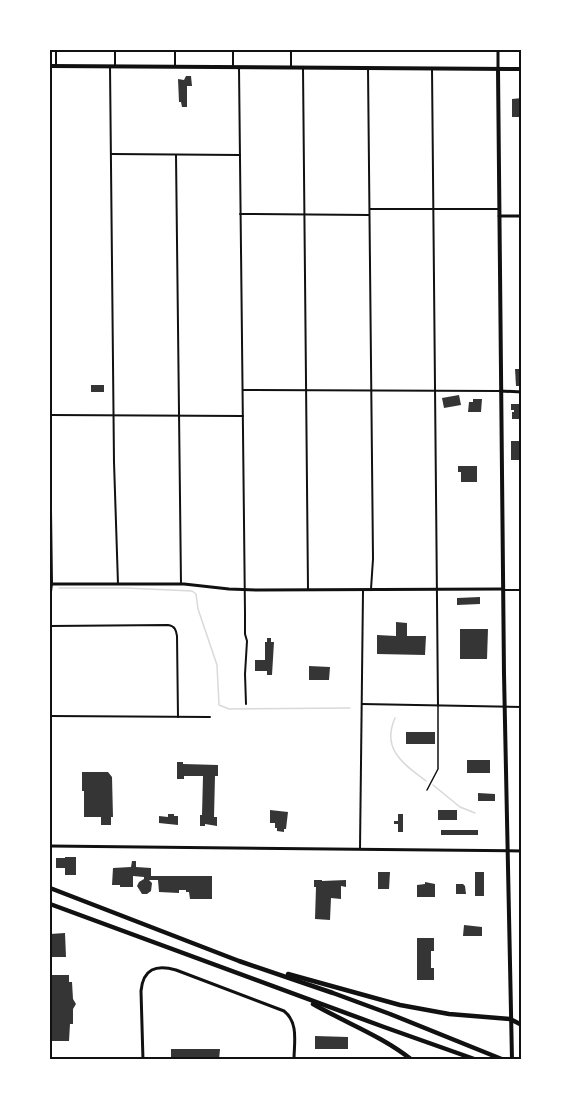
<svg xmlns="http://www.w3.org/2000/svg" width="571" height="1109" viewBox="0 0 571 1109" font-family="Poppins,sans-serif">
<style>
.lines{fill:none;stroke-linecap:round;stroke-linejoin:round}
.stream{stroke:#d9d9d9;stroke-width:1.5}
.building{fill:#353535}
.service{stroke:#111;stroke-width:1.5}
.minor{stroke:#111;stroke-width:2}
.tertiary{stroke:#111;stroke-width:3}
.secondary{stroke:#111;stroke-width:3}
.primary{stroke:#111;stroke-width:4}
.motorway{stroke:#111;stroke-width:4.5}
.neatline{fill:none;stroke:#111;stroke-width:2}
</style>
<rect width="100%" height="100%" fill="#fff"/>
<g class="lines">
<g class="stream">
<polyline points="59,588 126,588 192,591 196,594 198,609 217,665 219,705 229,709 350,708"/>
<path d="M395,718C381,750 404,764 426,781"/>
<polyline points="433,785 460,807 475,813"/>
<polyline points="520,865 522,867"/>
</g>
</g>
<g class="building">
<polygon points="186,76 191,76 192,86 187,86 187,107 182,107 181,102 179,102 178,79 184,80"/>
<polygon points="522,98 522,113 519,113 519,117 512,117 512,99"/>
<polygon points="515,369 522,369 522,386 516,386"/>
<rect x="91" y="385" width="13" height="7"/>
<polygon points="459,395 461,405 444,408 442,398"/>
<polygon points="473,399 482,399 481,412 468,412 469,402 473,402"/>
<polygon points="511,404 522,404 522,419 512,419 512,412 514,412 514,410 511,410"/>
<rect x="511" y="441" width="11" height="19"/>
<polygon points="458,466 477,466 477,482 461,482 461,472 458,472"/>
<polygon points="480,597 480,604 457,605 457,598"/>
<polygon points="396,622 407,623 407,636 426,636 425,655 377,654 377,635 396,636"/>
<polygon points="460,629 488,629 487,659 460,659"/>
<polygon points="267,638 271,638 271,642 274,642 272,675 267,675 267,671 255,671 255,660 265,660 265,642 267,642"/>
<polygon points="309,666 330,667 329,680 309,680"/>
<rect x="406" y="732" width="29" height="12"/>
<rect x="467" y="760" width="23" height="13"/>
<polygon points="177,762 183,762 183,764 218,765 218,776 215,776 214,817 217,817 217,826 205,824 205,826 200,826 200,815 202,815 203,776 184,776 184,779 177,779"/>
<polygon points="82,772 108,772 112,777 113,817 111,817 111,825 101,825 101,817 84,817 84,791 82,791"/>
<polygon points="478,793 495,794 495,801 478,801"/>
<polygon points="270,810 288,812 286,829 284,829 284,832 277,831 277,828 275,828 275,823 270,823"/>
<rect x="438" y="810" width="19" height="10"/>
<polygon points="168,814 174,814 174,816 178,816 178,825 159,823 159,816 168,817"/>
<polygon points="398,814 403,814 403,832 398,832 398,824 394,824 394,821 398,821"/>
<rect x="441" y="830" width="37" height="5"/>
<polygon points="65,857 76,857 76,875 65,875 65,868 56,868 56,858 65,858"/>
<polygon points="132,861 136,861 136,867 151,868 151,876 212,876 212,899 190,899 189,892 186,892 186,890 179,890 179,893 159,892 158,880 149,880 152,883 151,891 147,894 142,894 137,886 139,882 144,879 144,877 133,876 133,887 120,887 120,885 112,885 113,868 131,867"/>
<polygon points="378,872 390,872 389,889 378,889"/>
<rect x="475" y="872" width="9" height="24"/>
<polygon points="314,880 322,880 322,881 346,880 346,887 341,886 341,899 331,898 330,920 315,919 316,887 314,887"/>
<polygon points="425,882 435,884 435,897 417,897 417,885 425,884"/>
<polygon points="456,884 463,884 465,886 466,894 456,894"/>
<polygon points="464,925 482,927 482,936 463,936"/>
<polygon points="65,933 66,957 51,957 50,934"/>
<polygon points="417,938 434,938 434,951 431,951 431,968 434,968 434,980 417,980"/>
<polygon points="50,975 69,975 69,982 72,982 73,999 76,1004 73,1009 73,1024 70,1024 69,1041 50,1041"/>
<polygon points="315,1036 348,1037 348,1049 315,1049"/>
<polygon points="171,1049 220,1049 219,1060 171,1060"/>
</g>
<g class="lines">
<polyline class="service" points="427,790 438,769 438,707"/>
<g class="minor">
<polyline points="56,50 56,65"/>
<polyline points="115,50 115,66"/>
<polyline points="175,50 175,66"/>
<polyline points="233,50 233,67"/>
<polyline points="291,50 291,67"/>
<polyline points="110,66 114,462 118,584"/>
<polyline points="239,68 245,613 245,634 247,641 245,674 246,704"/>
<polyline points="303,68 308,589"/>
<polyline points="368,68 373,559 371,589"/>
<polyline points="432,68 438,706"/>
<polyline points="111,154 240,155"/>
<polyline points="176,155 181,584"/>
<polyline points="370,209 499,209"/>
<polyline points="240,214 369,215"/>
<polyline points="243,390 500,391"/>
<polyline points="50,415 243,416"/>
<polyline points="50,437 52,584 50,600"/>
<polyline points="503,590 522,590"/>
<path d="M50,626L168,625C175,626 176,630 177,636L178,717"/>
<polyline points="362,704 522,707"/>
<polyline points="50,716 210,717"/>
<polyline points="50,772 51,846"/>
<polyline points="360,849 363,591"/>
</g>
<g class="tertiary">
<polyline points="498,50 498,69"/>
<polyline points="499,216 522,216"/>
<polyline points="500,391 522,392"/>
<polyline points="50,584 184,584 229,589 257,590 503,589"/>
<path d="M143,1060L141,991C143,969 156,964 176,970L284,1011C299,1023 294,1043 294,1060"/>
</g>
<polyline class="secondary" points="50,846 522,851"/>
<g class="primary">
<polyline points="50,66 522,69"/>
<polyline points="498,69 504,674 512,1060"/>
</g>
<g class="motorway">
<polyline points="50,888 239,961 333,993 390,1014 504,1060"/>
<polyline points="50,904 384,1027 477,1060"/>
<polyline points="288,974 400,1005 449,1014 510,1019 522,1025"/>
<path d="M313,1004C346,1023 382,1036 412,1060"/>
</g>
</g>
<rect width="571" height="1109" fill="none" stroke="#ffffff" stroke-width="102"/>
<rect x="51" y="51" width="469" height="1007" class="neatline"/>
</svg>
